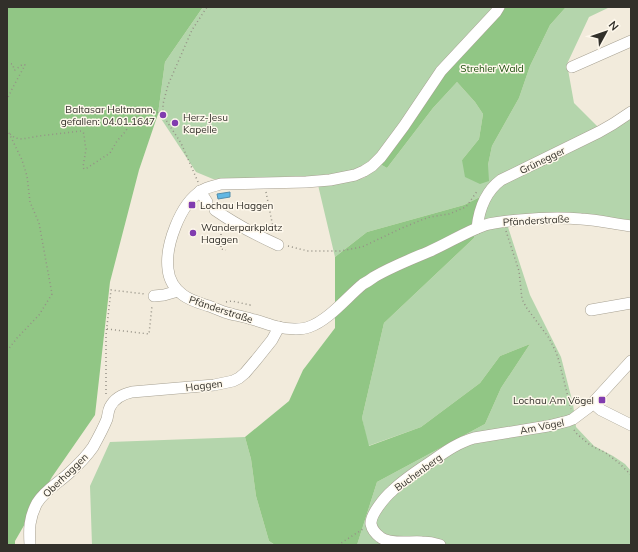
<svg xmlns="http://www.w3.org/2000/svg" width="638" height="552" viewBox="0 0 638 552" font-family="Mulish,sans-serif">
<style>
.green{fill:#b4d5ac}
.forest{fill:#91c685}
.water{fill:#61b7e3;stroke:#538eac}
.lines{fill:none;stroke-linecap:round;stroke-linejoin:round}
.minor-casing{stroke:#a7a192;stroke-width:12}
.path{stroke:#959186;stroke-width:1.5;stroke-dasharray:1 3;stroke-linecap:butt}
.minor{stroke:#fff;stroke-width:11}
.poi-dot{fill:#813caf;stroke:#fef8ec;stroke-width:1.5}
.labels{text-anchor:middle;stroke-width:3;stroke-linejoin:round;paint-order:stroke}
.park-label{font-size:10px;fill:#184b09;stroke:#fef8ec}
.poi-label{font-size:10px;fill:#32302a;stroke:#fef8ec;text-anchor:start}
.street-label{font-size:10px;fill:#32302a;stroke:#fef8ec}
</style>
<rect width="100%" height="100%" fill="#f2ebdc"/>
<g class="green">
<polygon points="203,7 494,7 378,154 356,171 315,176 213,179 196,172 158,114 165,62"/>
<polygon points="566,7 610,7 589,17 567,64 574,103 605,134 631,116 631,222 587,215 507,224 530,295 561,357 573,404 576,427 594,446 613,456 625,464 631,471 631,545 357,545 377,482 485,424 501,388 530,344 500,356 480,383 421,427 368,446 362,418 384,323 474,238 482,196 464,205 367,232 335,257 318,185 364,178 378,163 387,168 433,108 457,82 475,102 483,114 479,139 462,160 488,165 492,146 519,98 530,66 550,25"/>
<polygon points="245,437 251,459 256,496 269,541 275,545 92,545 90,486 110,442"/>
</g>
<g class="forest">
<polygon points="7,7 203,7 165,62 158,114 139,170 110,282 95,415 52,477 15,541 15,545 7,545"/>
<polygon points="499,7 566,7 550,25 530,66 519,98 492,146 488,165 489,181 480,184 465,177 462,160 479,139 483,114 475,102 457,82 433,108 387,168 378,163 441,71"/>
<polygon points="482,196 474,238 384,323 362,418 369,446 421,427 480,383 500,356 530,344 501,388 485,424 377,482 357,545 275,545 269,541 256,496 251,459 245,437 289,401 303,370 335,328 335,257 367,232 464,205"/>
</g>
<polygon class="water" points="230,192 230,197 218,199 217,194"/>
<g class="lines">
<g class="minor-casing">
<g id="minor">
<path d="M499,7L496,12L441,71L404,126L381,157L372,166L364,171L355,175L330,180L306,182L221,184C214,186 207,187 201,191C180,204 165,246 168,269C169,280 175,289 183,295C191,301 200,303 209,306C214,308 219,310 224,312C233,315 242,316 251,319C260,321 269,325 278,327C287,329 301,330 309,327C329,320 347,297 363,284C367,282 370,280 374,277C391,267 409,260 428,252C447,244 465,232 485,225C496,222 507,221 519,220C539,218 561,217 581,219C598,220 615,224 631,226"/>
<polyline points="572,67 631,41"/>
<polyline points="200,191 207,202"/>
<path d="M215,210C235,224 256,235 278,245"/>
<path d="M477,228C479,210 486,191 501,180L599,132L613,124L631,112"/>
<polyline points="154,296 164,295 178,291"/>
<polyline points="591,310 631,303"/>
<polyline points="593,403 601,410 631,425"/>
<path d="M30,545C29,529 29,518 37,503C44,491 58,483 68,474C77,466 86,457 93,447C98,438 103,429 107,419C108,415 108,411 110,407C114,399 123,394 132,392L214,385L233,381L239,378L245,373L256,360L272,340L279,327"/>
<path d="M440,545C434,543 428,542 422,542C410,541 389,545 380,537C376,534 372,529 371,524C370,515 385,497 392,491C402,481 414,473 426,465C441,455 456,443 474,438L548,426L568,421L573,419L589,407L631,361"/>
</g>
</g>
<g class="path">
<polyline points="7,63 12,64 13,65 14,70 15,70 23,64 25,65 11,91 7,100"/>
<polyline points="10,134 15,138 22,139 39,136 81,131 83,132 84,134 85,144 86,149 83,167 84,169 87,168 110,153 117,141 125,132 132,121 138,115 145,112 154,110 159,113 164,117"/>
<polyline points="198,182 181,143 164,117 163,111 163,104 168,85 192,30 207,7"/>
<polyline points="266,192 274,232"/>
<polyline points="222,226 221,230 221,249 226,250"/>
<polyline points="506,231 519,271 522,299 526,307 549,338 556,352 559,361 571,409"/>
<polyline points="288,246 308,251 340,251 362,247 402,228 424,219 430,217 449,214 466,207 478,190"/>
<polyline points="226,302 232,301 250,305 250,303"/>
<polyline points="107,329 149,334 152,306"/>
<polyline points="7,351 17,338 39,315 52,294 39,223 30,202 27,176 22,160 7,129"/>
<polyline points="106,394 106,335 111,290 145,294"/>
<polyline points="574,430 577,434 590,445 606,453 619,463 631,475"/>
<polyline points="338,545 363,529"/>
</g>
<use href="#minor" class="minor"/>
</g>
<g class="poi-dot">
<circle cx="163" cy="115" r="4"/>
<circle cx="175" cy="123" r="4"/>
<rect x="188" y="201" width="8" height="8" rx="2"/>
<circle cx="193" cy="233" r="4"/>
<rect x="598" y="396" width="8" height="8" rx="2"/>
</g>
<g class="labels">
<g class="park-label">
<text x="492" y="72">Strehler Wald</text>
</g>
<g class="poi-label">
<text x="155" y="113" text-anchor="end">Baltasar Heltmann,<tspan x="155" dy="12">gefallen: 04.01.1647</tspan></text>
<text x="183" y="121">Herz-Jesu<tspan x="183" dy="12">Kapelle</tspan></text>
<text x="200" y="209">Lochau Haggen</text>
<text x="201" y="231">Wanderparkplatz<tspan x="201" dy="12">Haggen</tspan></text>
<text x="594" y="404" text-anchor="end">Lochau Am Vögel</text>
</g>
<g class="street-label">
<text transform="translate(542 160) rotate(-26)" y="4">Grünegger</text>
<text transform="translate(536 220) rotate(-3)" y="4">Pfänderstraße</text>
<text transform="translate(221 309) rotate(18)" y="4">Pfänderstraße</text>
<text transform="translate(204 385) rotate(-7)" y="4">Haggen</text>
<text transform="translate(542 426) rotate(-11)" y="4">Am Vögel</text>
<text transform="translate(418 472) rotate(-36)" y="4">Buchenberg</text>
<text transform="translate(65 475) rotate(-44)" y="4">Oberhaggen</text>
</g>
</g>
<rect width="638" height="552" fill="none" stroke="#32302a" stroke-width="16"/>
<g transform="translate(606 32) rotate(50)" stroke="#fef8ec" stroke-width="3" paint-order="stroke">
<path d="M0-3L7 15L0 10L-7 15Z" fill="#32302a"/>
<text y="-6" font-size="11" font-weight="bold" text-anchor="middle" fill="#32302a">N</text>
</g>
</svg>
